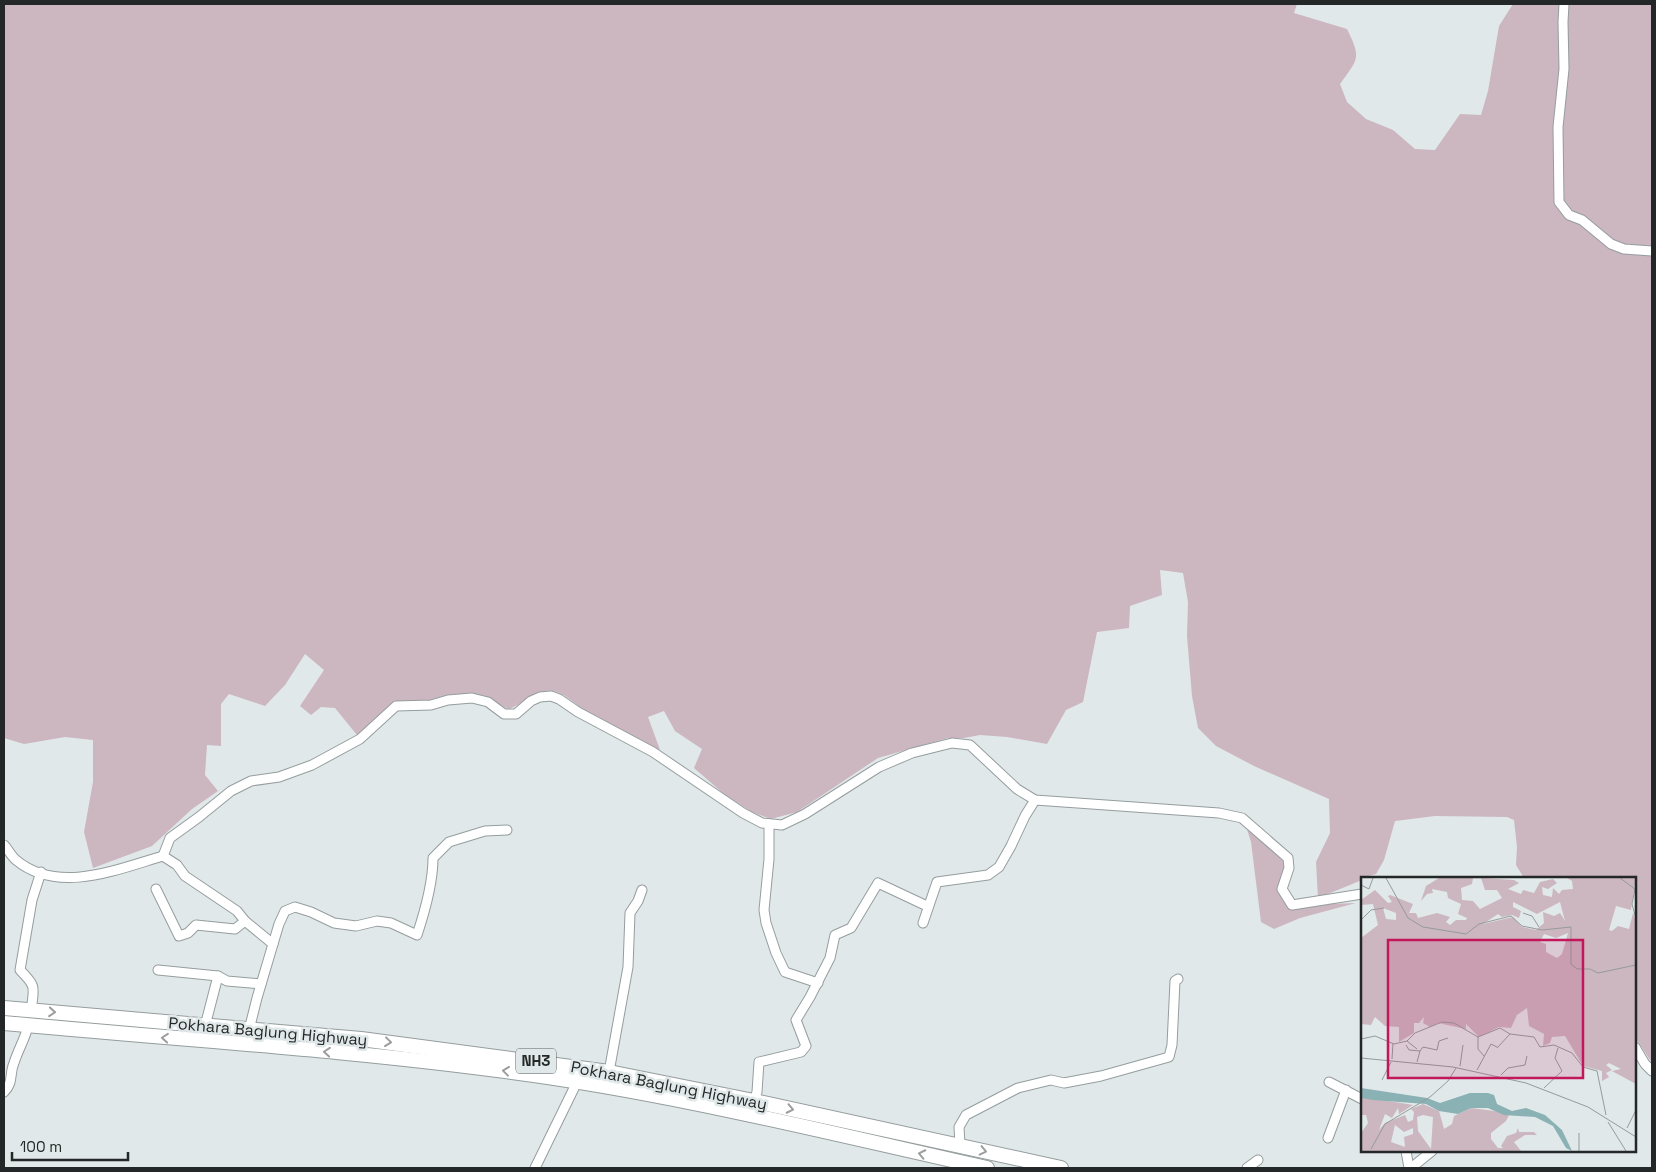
<svg xmlns="http://www.w3.org/2000/svg" width="1656" height="1172" viewBox="0 0 1656 1172" font-family="'Space Grotesk',sans-serif">
<style>
.green{fill:#ccb6c0}
.lines{fill:none;stroke-linecap:round;stroke-linejoin:round}
.minor-casing{stroke:#959d9e;stroke-width:11}
.trunk-casing{stroke:#959d9e;stroke-width:16}
.minor{stroke:#fff;stroke-width:9}
.trunk{stroke:#fff;stroke-width:14}
.oneway{stroke:#9c9e9e}
.labels{text-anchor:middle;stroke-width:5;stroke-linejoin:round;paint-order:stroke}
.shield{fill:#e0e8e9;stroke:#5c6161;stroke-width:1}
.shield-label{font-size:15px;font-weight:bold;fill:#242727}
.street-label{font-size:16px;fill:#242727;stroke:#e0e8e9}
.inset-road{fill:none;stroke:#959b9b;stroke-width:1}
.view{fill:#c2185b;fill-opacity:0.15;stroke:#c2185b;stroke-width:2.5}
.inset-edge{fill:none;stroke:#242727;stroke-width:2.5}
</style>
<rect width="100%" height="100%" fill="#e0e8e9"/>
<g class="green">
<path d="M4,4H1297L1294,13L1347,29C1361,58 1359,58 1340,84L1347,102L1366,119L1393,130L1415,149L1435,150L1460,114L1481,115L1488,91L1499,26L1513,4H1652V1063L1635,1037V878H1524L1516,865L1517,847L1514,820L1507,817L1435,816L1395,821L1384,860L1376,874L1362,878V880L1318,898L1316,862L1330,833L1329,799L1254,766L1216,746L1198,728L1192,696L1187,636L1188,602L1183,573L1160,570L1162,595L1130,606L1129,628L1097,632L1083,702L1066,710L1047,744L1007,737L980,735L964,738H948L878,758L797,812L771,819L752,812L724,794L694,768L702,749L675,731L664,711L648,717L660,750C638,739 613,729 592,716C581,709 566,693 553,691C536,688 523,705 508,709L483,695L460,694L447,695L425,701L392,703L357,735L335,708L321,707L311,715L300,706L324,670L305,654L285,685L265,706L229,694L221,704V746L207,745L205,775L218,791L192,809L152,846L93,868L84,832L93,782V740L65,737L24,744L4,738Z"/>
<polygon points="1246,826 1283,861 1285,873 1280,885 1298,908 1329,904 1356,903 1300,918 1274,929 1261,922 1251,842"/>
</g>
<g class="lines">
<g class="minor-casing">
<g id="minor">
<polyline points="1564,4 1563,22 1564,69 1558,127 1559,202 1569,215 1582,220 1611,244 1624,249 1652,251"/>
<polyline points="769,824 769,859 764,910 766,923 776,953 785,972 818,983"/>
<path d="M4,845C8,849 11,856 16,860C58,895 118,869 163,856L177,865L185,876L237,911L245,921"/>
<polyline points="163,856 170,838 199,817 231,791 251,781 279,777 312,765 360,739 396,706 431,705 448,700 472,698 488,702 504,714 516,714 531,701 540,697 551,696 559,699 578,712 653,752 743,813 762,823 782,825 805,814 879,767 912,753 952,743 970,745 1017,789 1035,800 1219,813 1242,818 1288,858 1289,868 1282,889 1292,905 1362,894"/>
<polyline points="156,889 179,936 188,933 196,925 235,929 245,921 273,944 257,998 249,1030"/>
<polyline points="923,923 937,882 988,875 999,867 1011,846 1025,816 1035,800"/>
<path d="M273,944L279,924L285,911L295,907L311,912L334,923L356,926L377,921L391,923L417,935C425,911 433,884 433,858L449,842L485,831L507,830"/>
<polyline points="158,970 218,976 205,1026"/>
<polyline points="218,976 227,981 261,984"/>
<path d="M31,1011C34,987 37,987 20,970L32,900L41,872"/>
<polyline points="1635,1047 1645,1064 1652,1071"/>
<polyline points="609,1072 628,967 630,913 638,901 642,890"/>
<polyline points="1329,1082 1362,1099"/>
<path d="M4,1092C14,1082 9,1074 14,1063C18,1050 25,1039 28,1026"/>
<polyline points="754,1101 757,1092 759,1062 801,1052 806,1046 796,1020 810,997 830,958 835,935 851,928 878,883 927,906"/>
<polyline points="1328,1138 1346,1090"/>
<polyline points="960,1145 959,1127 966,1115 1018,1088 1051,1080 1064,1083 1101,1076 1169,1057 1172,1045 1175,981 1178,979"/>
<polyline points="1406,1151 1409,1168"/>
<polyline points="535,1168 577,1082"/>
<polyline points="1247,1168 1258,1160"/>
<polyline points="1411,1168 1432,1151"/>
</g>
</g>
<g class="trunk-casing">
<g id="trunk">
<polyline points="4,1008 361,1039 609,1072 754,1101 1061,1168"/>
<path d="M4,1023C173,1039 343,1049 512,1072C672,1093 829,1133 987,1168"/>
</g>
</g>
<use href="#minor" class="minor"/>
<use href="#trunk" class="trunk"/>
</g>
<defs><path id="oneway-chevron" d="M-2-3.5L2.5 0L-2 3.5" fill="none" stroke-width="1.6" stroke-linecap="round" stroke-linejoin="round" transform="scale(1.25)"/></defs>
<g class="oneway">
<use href="#oneway-chevron" transform="translate(52 1012) rotate(5)"/>
<use href="#oneway-chevron" transform="translate(165 1038) rotate(-175)"/>
<use href="#oneway-chevron" transform="translate(388 1042) rotate(7)"/>
<use href="#oneway-chevron" transform="translate(327 1052) rotate(-175)"/>
<use href="#oneway-chevron" transform="translate(506 1071) rotate(-173)"/>
<use href="#oneway-chevron" transform="translate(790 1109) rotate(12)"/>
<use href="#oneway-chevron" transform="translate(983 1151) rotate(13)"/>
<use href="#oneway-chevron" transform="translate(922 1154) rotate(-168)"/>
</g>
<g class="labels">
<rect class="shield" x="516" y="1048.5" width="40" height="25" rx="4"/>
<g class="shield-label">
<text x="536" y="1066">NH3</text>
</g>
<g class="street-label">
<text transform="translate(268 1031) rotate(5)" y="6">Pokhara Baglung Highway</text>
<text transform="translate(669 1085) rotate(11)" y="6">Pokhara Baglung Highway</text>
</g>
</g>
<g transform="translate(1361 877)">
<rect width="275" height="275" fill="#e0e8e9"/>
<path d="M78,1H112L111,7L100,11L101,23L112,24L119,32L141,21L136,13H124L120,1L153,3L158,6L147,12L160,17L162,13L173,16L179,5L192,2L196,6L187,12L181,10L182,18L191,20L192,11L198,17L201,13L212,12L211,4L206,1H275L270,33L255,29L248,53L251,54L257,49L268,52L272,36L275,44V207L251,194L260,192L248,186L245,188L251,193L245,196L248,200L241,204V194L222,189L204,159L191,160L189,166L182,169L183,157L168,149L166,131L156,138L150,151L138,150L118,160L105,147V152L77,146L69,150L62,146L63,140L58,146H53V156L38,165V150L24,149L14,140L10,148L0,147V61L17,48L12,27L0,28V23L14,13L27,26L31,25L27,19L29,18L52,27L48,36H55L57,41L76,36L89,40L85,45L89,48L95,43H105L106,41L97,37L100,27L87,21L86,15L71,12L72,16L66,17L60,24L65,9ZM152,25L176,37L199,25L204,44L199,36L193,39L182,35L183,46L175,53L161,50L152,40L122,47L137,37L141,40L151,38L158,41L160,34L152,30ZM22,31L35,36V43L25,42ZM207,56L201,77L196,81L185,75V67L179,65L183,57L195,61ZM3,220L52,228L38,237L37,231L31,241L24,237L18,253L24,246L44,238L47,245L52,243L53,235L50,232L62,227L78,234L83,252L91,247L93,239L110,231L149,236L145,244L130,256V262L137,271H142L140,269L146,259L155,256L157,251L158,255H173L176,258H164L153,265L160,274H0V256L7,246L5,238H1L0,245V221ZM62,238L72,240L70,272L57,254L56,240ZM34,248L43,255L52,251V257L43,260L44,270L30,265Z" fill="#ccb6c0" fill-rule="evenodd"/>
<path d="M0,211L66,221L79,226L109,216H127L133,218L136,227L151,234L165,231L184,238L201,253L211,274L205,271L192,249L174,240L143,238L127,231H110L97,237L78,234L65,227L12,223L0,221Z" fill="#8ab1b4"/>
<path class="inset-road" d="M25,1L47,41L62,50L105,57L118,47L150,39L161,49L181,53L210,50V87L216,92H229L237,96L275,88M259,1L274,12L271,27L275,42M0,8L8,12L12,1M162,36L171,39L178,50M0,43L10,33L23,31M117,160V172L123,179M0,162L14,159L33,167L46,164L56,172M46,164L54,156L81,145L93,146L117,160L139,151L149,157L173,160L179,170L193,168L211,176L222,190L236,194L245,238M45,168L48,173L59,174L56,185M136,171L149,157M59,174L62,170L76,173L78,164L87,161M0,181L92,190L165,206L227,230L275,260M31,182L32,166M99,189L102,168M116,193L130,167L136,170M140,198L147,191L164,188L166,179M21,203L30,185M183,211L201,194L194,181L197,171M247,245L265,274M266,251L275,233M218,256V274M10,272L24,247L69,220L87,204L95,191"/>
<path class="view" d="M27,63H222V201H27Z"/>
<rect width="275" height="275" class="inset-edge"/>
</g>
<rect width="1656" height="1172" fill="none" stroke="#242727" stroke-width="10"/>
<path d="M12 1152v8h116v-8" fill="none" stroke="#242727" stroke-width="2.5"/>
<text x="20" y="1152" font-size="15" fill="#242727" stroke="#e0e8e9" stroke-width="4" paint-order="stroke">100 m</text>
</svg>
